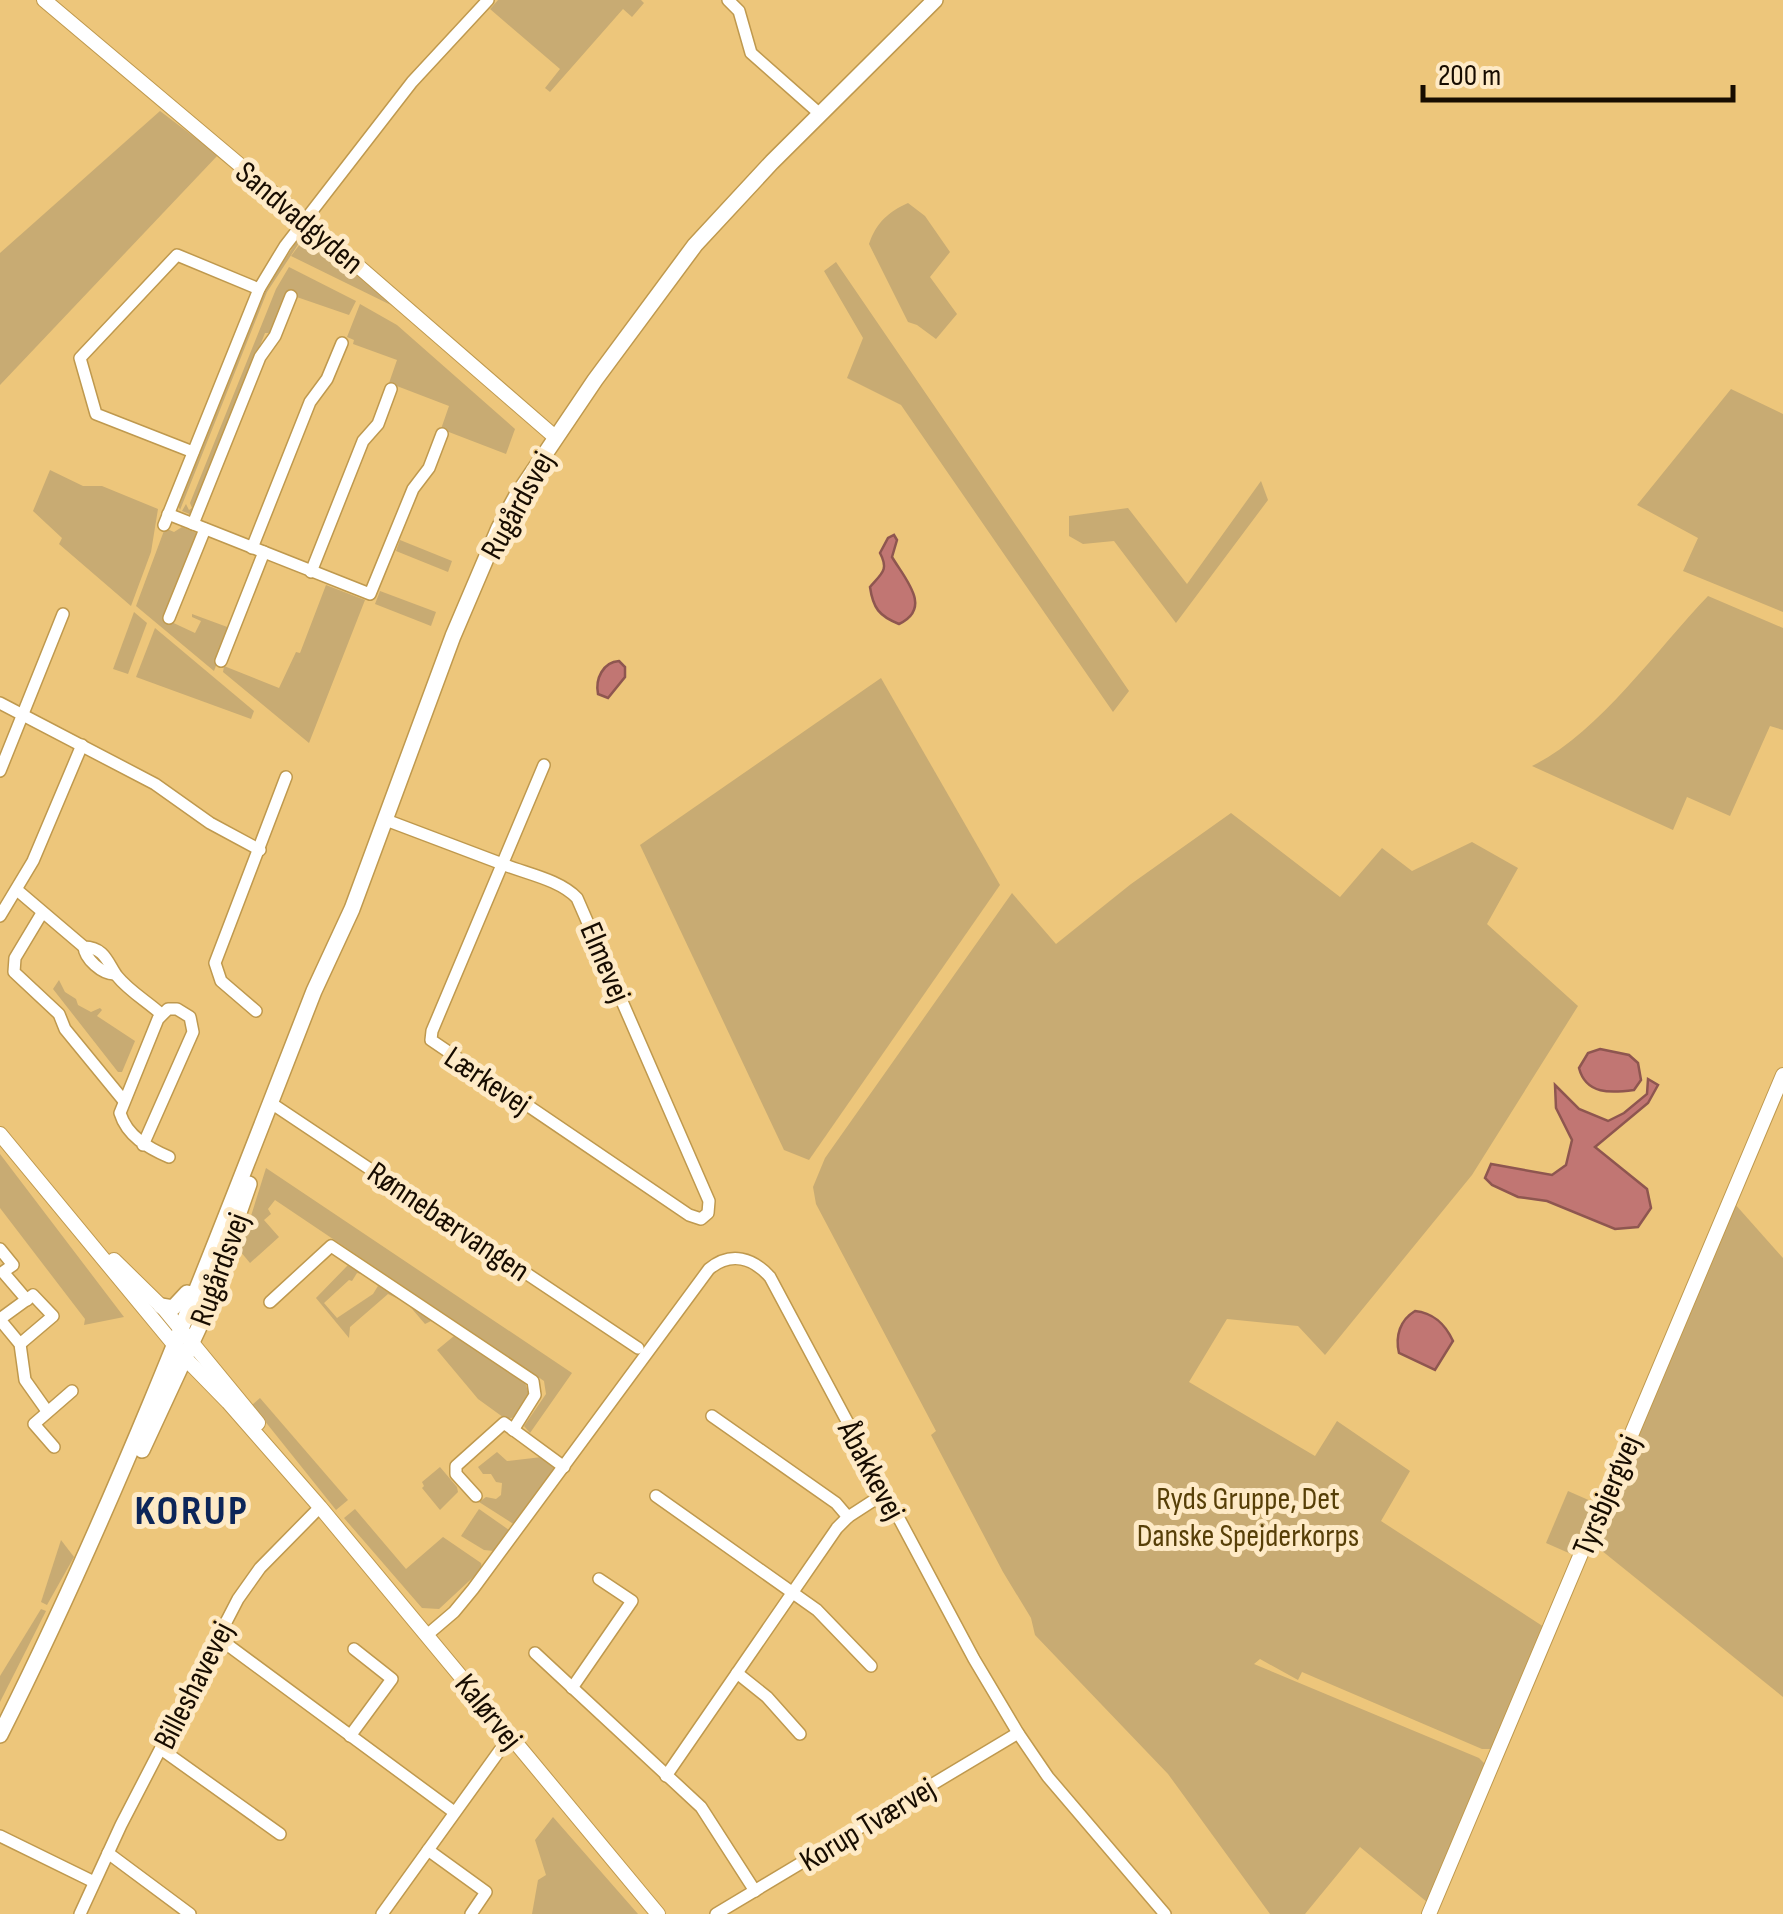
<svg xmlns="http://www.w3.org/2000/svg" width="1783" height="1914" viewBox="0 0 1783 1914" font-family="'Sofia Sans Condensed',sans-serif">
<style>
.green{fill:#c8ab73}
.water{fill:#c17673;stroke:#8e5650;stroke-width:2.5}
.lines{fill:none;stroke-linecap:round;stroke-linejoin:round}
.minor-casing{stroke:#bf994e;stroke-width:14}
.tertiary-casing{stroke:#bf994e;stroke-width:16}
.secondary-casing{stroke:#bf994e;stroke-width:18}
.minor{stroke:#fff;stroke-width:11}
.tertiary{stroke:#fff;stroke-width:14}
.secondary{stroke:#fff;stroke-width:15}
.labels{text-anchor:middle;stroke-width:10;stroke-linejoin:round;paint-order:stroke}
.street-label{font-size:32px;fill:#170c00;stroke:#feeac6}
.park-label{font-size:32px;fill:#573f07;stroke:#feeac6}
.district-label{font-size:42px;font-weight:bold;letter-spacing:2.5px;fill:#0c2559;stroke:#feeac6}
</style>
<rect width="100%" height="100%" fill="#edc67b"/>
<g class="green">
<polygon points="498,0 641,0 644,3 632,17 623,9 550,92 545,88 560,69 490,9"/>
<polygon points="160,111 218,155 0,385 0,253"/>
<path d="M908,203L925,216L950,252L930,277L957,314L936,339L917,325L908,322L869,244C876,223 888,212 908,203Z"/>
<polygon points="314,235 397,308 291,256 303,240 312,238 301,240 267,292 180,510 178,505 263,293 297,241 302,236"/>
<polygon points="836,262 1129,691 1113,712 901,405 847,378 863,338 824,271"/>
<polygon points="289,267 356,301 349,315 288,294 271,333 265,333 192,515 182,511 186,504 189,510 192,508 190,503 276,289"/>
<polygon points="360,304 397,325 515,429 506,454 441,429 449,406 389,383 397,360 353,344 354,340 347,337"/>
<polygon points="1731,389 1783,414 1783,612 1683,571 1698,538 1637,505"/>
<polygon points="50,470 83,486 102,486 158,509 151,552 131,606 59,544 62,538 33,511"/>
<polygon points="1261,481 1268,500 1176,623 1114,541 1083,544 1069,536 1069,516 1128,508 1187,584"/>
<polygon points="182,527 199,534 165,619 195,633 201,621 192,617 192,614 230,628 214,671 136,606 165,528 174,532"/>
<polygon points="400,540 452,561 448,572 396,551"/>
<polygon points="326,585 365,600 309,743 223,672 224,666 279,688 296,652 300,653"/>
<polygon points="380,591 436,612 431,626 375,604"/>
<path d="M1708,596L1783,628V730L1770,726L1730,816L1687,797L1673,830L1532,766C1597,735 1657,649 1708,596Z"/>
<polygon points="134,612 147,623 128,674 113,669"/>
<polygon points="155,628 254,711 251,719 136,677"/>
<polygon points="881,678 1000,885 809,1160 784,1150 640,845"/>
<polygon points="1231,813 1340,897 1382,848 1412,871 1472,842 1518,868 1487,924 1578,1006 1472,1175 1325,1355 1298,1326 1227,1319 1189,1382 1315,1456 1337,1421 1410,1471 1381,1521 1544,1627 1492,1749 1482,1749 1302,1672 1298,1680 1260,1659 1254,1664 1479,1758 1486,1765 1427,1902 1360,1847 1305,1914 1270,1914 1168,1774 1035,1635 1031,1618 1003,1572 931,1435 936,1431 816,1204 813,1187 825,1158 1012,893 1056,944 1131,884"/>
<polygon points="59,980 65,992 76,999 78,1005 91,1012 100,1008 102,1010 97,1016 135,1041 122,1072 118,1072 53,989"/>
<polygon points="0,1154 124,1317 84,1325 85,1319 0,1208"/>
<polygon points="266,1168 572,1373 530,1433 524,1426 546,1394 544,1381 275,1200 268,1209 271,1214 264,1220 279,1237 250,1263 240,1251"/>
<polygon points="1734,1203 1783,1258 1783,1697 1591,1542"/>
<polygon points="349,1264 366,1275 357,1273 352,1281 349,1280 324,1303 337,1318 373,1294 378,1286 373,1280 438,1325 431,1321 425,1324 407,1303 388,1294 350,1327 349,1338 316,1298"/>
<polygon points="447,1331 524,1380 529,1394 516,1416 507,1420 478,1399 437,1350 454,1336"/>
<polygon points="260,1398 348,1500 336,1510 252,1405"/>
<polygon points="497,1452 507,1461 542,1457 554,1468 515,1525 479,1502 486,1497 496,1499 501,1495 502,1483 496,1482 491,1474 483,1474 478,1467"/>
<polygon points="440,1467 457,1487 458,1492 440,1510 422,1488 424,1486 422,1482"/>
<polygon points="1568,1491 1593,1502 1571,1554 1546,1543"/>
<polygon points="355,1509 406,1569 443,1537 481,1563 482,1569 439,1609 422,1608 344,1518"/>
<polygon points="479,1509 509,1530 494,1551 484,1550 461,1536"/>
<polygon points="61,1540 74,1557 47,1605 41,1602"/>
<polygon points="41,1609 46,1611 0,1702 0,1676"/>
<polygon points="553,1817 638,1914 532,1914 538,1880 546,1875 535,1840"/>
</g>
<g class="water">
<path d="M894,535L897,540L892,557C905,579 933,608 899,624C879,616 873,608 870,587C882,573 889,570 880,553L888,538Z"/>
<path d="M619,661L625,667V677L608,698L598,694C595,679 603,662 619,661Z"/>
<path d="M1600,1049L1629,1055L1638,1063L1641,1080L1634,1090C1611,1093 1586,1095 1579,1068L1588,1053Z"/>
<polygon points="1648,1079 1658,1085 1648,1103 1595,1147 1647,1189 1651,1208 1638,1227 1615,1229 1547,1201 1518,1197 1492,1185 1485,1178 1491,1164 1552,1175 1566,1165 1572,1140 1556,1108 1555,1085 1579,1109 1608,1121 1624,1113 1647,1094"/>
<path d="M1415,1311C1434,1313 1445,1324 1453,1341L1435,1370L1399,1353C1395,1336 1400,1320 1415,1311Z"/>
</g>
<g class="lines">
<g class="minor-casing">
<g id="minor">
<polyline points="728,0 739,11 751,53 820,114"/>
<polyline points="193,452 96,414 80,358 177,255 259,289"/>
<polyline points="168,514 370,594 413,489 429,468 442,434"/>
<polyline points="193,524 260,357 275,336 291,296"/>
<polyline points="164,525 259,289 285,246 412,82 488,0"/>
<polyline points="252,548 310,402 327,379 342,343"/>
<polyline points="311,572 363,441 378,424 391,389"/>
<polyline points="169,618 205,529"/>
<polyline points="221,661 264,552"/>
<polyline points="0,703 155,784 210,823 260,850"/>
<polyline points="0,771 63,614"/>
<path d="M386,820C426,835 465,850 505,865C528,874 560,880 577,898L709,1201L708,1213L701,1219L689,1215L431,1040L432,1031L544,765"/>
<path d="M17,890L84,947C105,947 108,964 117,976C129,991 148,1002 161,1014"/>
<polyline points="42,913 15,958 14,972 59,1014 65,1029 124,1101"/>
<polyline points="0,916 33,861 82,745"/>
<path d="M84,947C85,959 102,974 114,974"/>
<polyline points="256,1011 221,981 215,963 286,777"/>
<polyline points="271,1103 638,1348"/>
<path d="M143,1145L193,1032L190,1017L177,1009H168L158,1019L120,1113C127,1136 148,1148 169,1157"/>
<polyline points="0,1249 13,1265 3,1272 27,1300"/>
<polyline points="270,1302 331,1246 533,1381 535,1395 513,1430"/>
<polyline points="0,1319 33,1295 53,1316 20,1344"/>
<polyline points="1,1321 20,1344 25,1380 47,1411"/>
<polyline points="712,1416 836,1503 848,1517"/>
<polyline points="54,1447 34,1424 72,1391"/>
<polyline points="476,1496 456,1474 456,1466 504,1423 564,1467"/>
<polyline points="656,1496 817,1610 871,1666"/>
<path d="M427,1635L454,1612L473,1589L709,1269C731,1251 753,1258 770,1277L974,1659L1018,1733L1048,1777L1165,1914"/>
<polyline points="217,1637 454,1812"/>
<polyline points="535,1653 701,1807 755,1891"/>
<polyline points="737,1673 767,1697 800,1734"/>
<polyline points="572,1688 632,1601 599,1579"/>
<polyline points="350,1736 392,1679 354,1649"/>
<polyline points="161,1749 280,1834"/>
<polyline points="666,1776 837,1528 848,1517 885,1493"/>
<polyline points="0,1836 94,1882"/>
<polyline points="428,1850 486,1892 471,1914"/>
<polyline points="108,1853 190,1914"/>
<polyline points="80,1914 121,1825 238,1599 260,1568 320,1507"/>
<polyline points="382,1914 500,1750"/>
<polyline points="716,1914 1018,1733"/>
</g>
</g>
<g class="tertiary-casing">
<g id="tertiary">
<polyline points="44,0 305,220 555,437"/>
<polyline points="0,1134 186,1359 228,1402 320,1507 658,1914"/>
<polyline points="114,1260 165,1310 258,1423"/>
<polyline points="1429,1914 1783,1075"/>
</g>
</g>
<g class="secondary-casing">
<g id="secondary">
<polyline points="161,1306 173,1308 187,1293"/>
<polyline points="142,1450 199,1327 249,1184"/>
<path d="M0,1735C121,1494 216,1242 314,991L352,909L453,636L499,528L516,497L595,380L695,245L772,162L935,0"/>
</g>
</g>
<use href="#minor" class="minor"/>
<use href="#tertiary" class="tertiary"/>
<use href="#secondary" class="secondary"/>
</g>
<g class="labels">
<g class="street-label">
<text transform="translate(300 217) rotate(40)" y="11">Sandvadgyden</text>
<text transform="translate(517 505) rotate(-61)" y="11">Rugårdsvej</text>
<text transform="translate(606 962) rotate(67)" y="11">Elmevej</text>
<text transform="translate(488 1080) rotate(34)" y="11">Lærkevej</text>
<text transform="translate(449 1221) rotate(34)" y="11">Rønnebærvangen</text>
<text transform="translate(219 1269) rotate(-70)" y="11">Rugårdsvej</text>
<text transform="translate(872 1470) rotate(62)" y="11">Åbakkevej</text>
<text transform="translate(1606 1495) rotate(-67)" y="11">Tyrsbjergvej</text>
<text transform="translate(193 1685) rotate(-63)" y="11">Billeshavevej</text>
<text transform="translate(489 1711) rotate(51)" y="11">Kalørvej</text>
<text transform="translate(867 1824) rotate(-31)" y="11">Korup Tværvej</text>
</g>
<g class="park-label">
<text x="1248" y="1509">Ryds Gruppe, Det<tspan x="1248" dy="37">Danske Spejderkorps</tspan></text>
</g>
<g class="district-label">
<text x="192" y="1524">KORUP</text>
</g>
</g>
<path d="M1423 85v15h310v-15" fill="none" stroke="#170c00" stroke-width="5"/>
<text x="1438" y="85" font-size="30" fill="#170c00" stroke="#feeac6" stroke-width="8" paint-order="stroke">200 m</text>
</svg>
